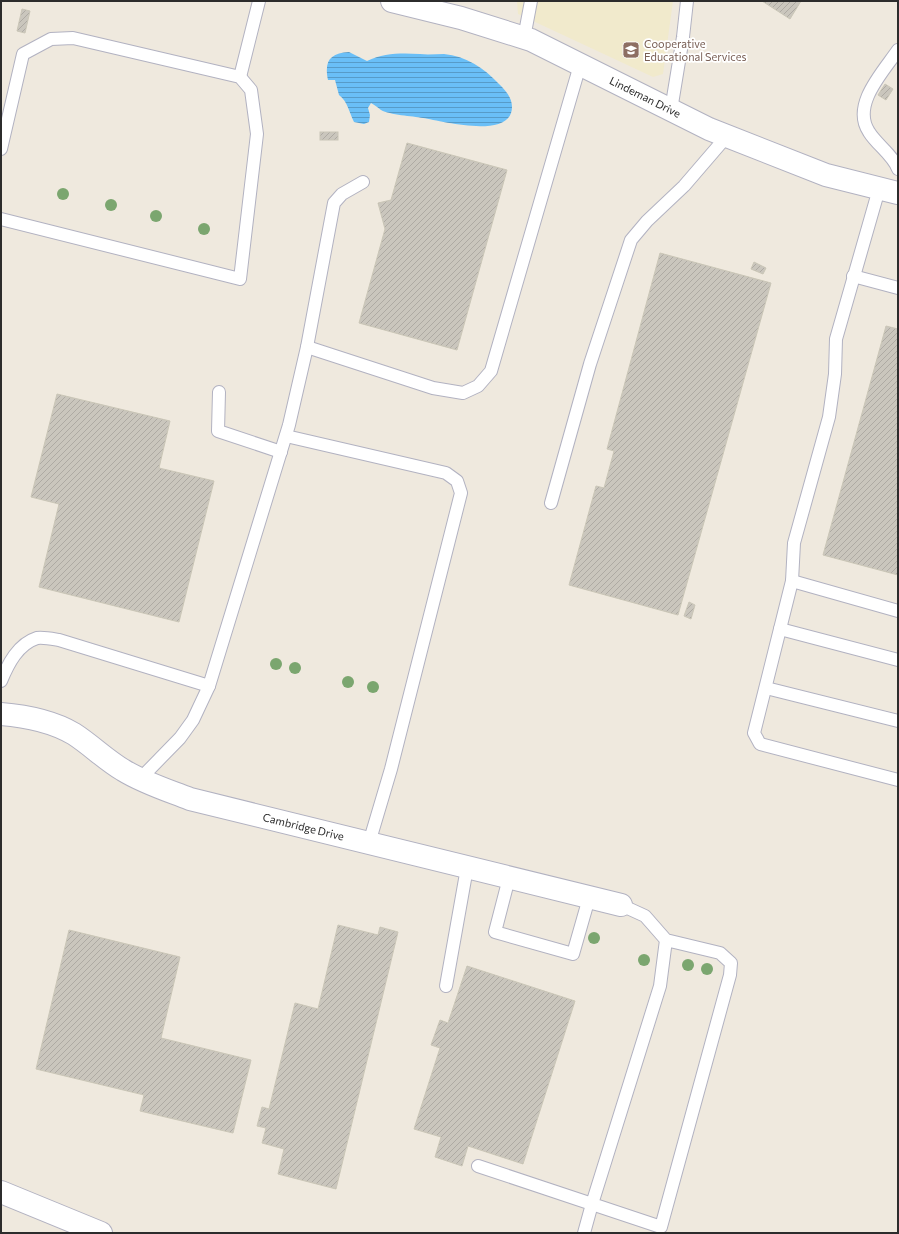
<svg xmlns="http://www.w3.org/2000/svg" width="899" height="1234" viewBox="0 0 899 1234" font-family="Commissioner,sans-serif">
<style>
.education{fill:#f1eacc}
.water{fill:url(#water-rules)}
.building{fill:url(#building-hatch);stroke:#cac6b7}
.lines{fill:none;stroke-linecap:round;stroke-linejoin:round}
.lane-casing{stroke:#b2b2c1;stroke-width:14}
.street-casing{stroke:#b2b2c1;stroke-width:24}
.secondary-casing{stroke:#b2b2c1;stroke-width:24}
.lane{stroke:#fff;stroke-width:12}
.street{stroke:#fff;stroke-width:22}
.secondary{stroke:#fff;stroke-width:22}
.tree{fill:#7ba66f}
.labels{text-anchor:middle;stroke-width:3.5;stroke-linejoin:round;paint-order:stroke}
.education-label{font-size:11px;fill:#785e54;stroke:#fff;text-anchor:start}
.street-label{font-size:11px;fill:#2c2c2c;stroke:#fff}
</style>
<defs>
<pattern id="water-rules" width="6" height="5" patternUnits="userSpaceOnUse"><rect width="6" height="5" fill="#6abff7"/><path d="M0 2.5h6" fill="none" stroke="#579bc8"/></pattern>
<pattern id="building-hatch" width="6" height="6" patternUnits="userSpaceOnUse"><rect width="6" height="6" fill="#cac6bd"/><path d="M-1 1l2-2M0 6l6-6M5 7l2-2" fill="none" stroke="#aeaaa3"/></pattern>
</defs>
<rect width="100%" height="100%" fill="#efe9de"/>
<polygon class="education" points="517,1 673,1 663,74 653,77 518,14"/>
<path class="water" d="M349,52L367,61C384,53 400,53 420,54C428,55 436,54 444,54C466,56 484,68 499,84C505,90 512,97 512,107C512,140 441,121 423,118C412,116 390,115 381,110C378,108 375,105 371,103L368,108L370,115L369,122L364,124L354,122C349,112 348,102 339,95L335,80H328C324,61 330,53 349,52Z"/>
<g class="building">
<polygon points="762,1 801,1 790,19"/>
<polygon points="22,9 30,11 25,33 17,31"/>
<polygon points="885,84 893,89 886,100 878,95"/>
<rect x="320" y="132" width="18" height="8"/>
<polygon points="407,143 507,170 457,350 359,323 385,229 378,203 391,200"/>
<polygon points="660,253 771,283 678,615 569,585 596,486 604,488 614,451 607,449"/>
<polygon points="754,262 766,268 763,274 751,269"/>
<polygon points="886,326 898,329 898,575 823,555"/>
<polygon points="57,394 170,421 159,468 214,481 179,622 39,587 59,504 31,497"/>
<polygon points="689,602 695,605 691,619 684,616"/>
<polygon points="338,925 378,935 380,927 398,932 336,1189 278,1174 284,1149 262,1143 266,1128 257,1126 262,1107 269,1109 295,1003 318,1009"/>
<polygon points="69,930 180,957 161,1038 251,1060 233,1133 140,1111 144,1095 36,1069"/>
<polygon points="467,966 575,1001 523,1164 468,1146 462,1166 435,1157 441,1137 414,1129 440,1048 431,1045 440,1020 448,1023"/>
</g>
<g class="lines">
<g class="lane-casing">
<g id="lane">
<polyline points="524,38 531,1"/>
<path d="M898,50C883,72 851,105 869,132C877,145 893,155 898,169"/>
<polyline points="240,77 259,1"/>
<polyline points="671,110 683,37 687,1"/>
<polyline points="1,149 23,54 51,39 73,38 240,77 251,90 257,134 240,279 1,219"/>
<polyline points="879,189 836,339 835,374 829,417 794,543 792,581 754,733 760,744 898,780"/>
<polyline points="853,276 898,288"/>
<polyline points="307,347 433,388 463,393 478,386 491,371 580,65"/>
<polyline points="219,392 218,431 281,452"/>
<polyline points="286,436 446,473 457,481 461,493 391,769 369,843"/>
<polyline points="551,503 590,364 631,240 647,221 684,186 727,136"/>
<polyline points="792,581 898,611"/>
<polyline points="780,629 898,660"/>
<path d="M1,681C8,664 18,644 37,638C43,637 53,639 59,640L209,686"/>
<polyline points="766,688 898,721"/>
<polyline points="140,779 180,738 193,720 209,686 289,425 307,347 334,203 342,194 363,182"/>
<polyline points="509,878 495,932 573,954 589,898"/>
<polyline points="621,905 645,916 666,940 660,986 592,1204 661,1227 730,975 731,963 720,953 666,940"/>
<polyline points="446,986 467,868"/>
<polyline points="478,1166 592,1204 584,1233"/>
</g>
</g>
<g class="street-casing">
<g id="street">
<path id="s1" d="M392,1L461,18L531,40L709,129L826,175L898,193"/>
<path id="s2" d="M1,714C26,716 52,721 74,734C91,745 106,760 123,770C144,783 167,790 190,799L621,905"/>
</g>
</g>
<g class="secondary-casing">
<polyline id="secondary" points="1,1192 101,1233"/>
</g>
<use href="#lane" class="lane"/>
<use href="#street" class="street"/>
<use href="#secondary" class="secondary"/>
</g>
<g class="tree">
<circle cx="63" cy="194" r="6"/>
<circle cx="111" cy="205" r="6"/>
<circle cx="156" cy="216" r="6"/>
<circle cx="204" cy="229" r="6"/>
<circle cx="276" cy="664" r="6"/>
<circle cx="295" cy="668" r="6"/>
<circle cx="348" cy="682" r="6"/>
<circle cx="373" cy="687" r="6"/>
<circle cx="594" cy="938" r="6"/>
<circle cx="644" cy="960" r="6"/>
<circle cx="688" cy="965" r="6"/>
<circle cx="707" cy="969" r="6"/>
</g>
<defs>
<g id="school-square" transform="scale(0.9)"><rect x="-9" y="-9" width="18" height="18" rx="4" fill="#8d6e63" stroke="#fff"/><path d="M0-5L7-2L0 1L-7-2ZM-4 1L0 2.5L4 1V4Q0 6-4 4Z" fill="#fff"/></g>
</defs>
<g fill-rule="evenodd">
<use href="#school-square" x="631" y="50"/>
</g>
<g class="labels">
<g class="education-label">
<text x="644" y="48">Cooperative<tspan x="644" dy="13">Educational Services</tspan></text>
</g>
<g class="street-label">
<text dy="4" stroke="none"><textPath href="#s1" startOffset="272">Lindeman Drive</textPath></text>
<text dy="4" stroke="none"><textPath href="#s2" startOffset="327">Cambridge Drive</textPath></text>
</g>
</g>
<rect width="899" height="1234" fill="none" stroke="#2c2c2c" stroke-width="4"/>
</svg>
